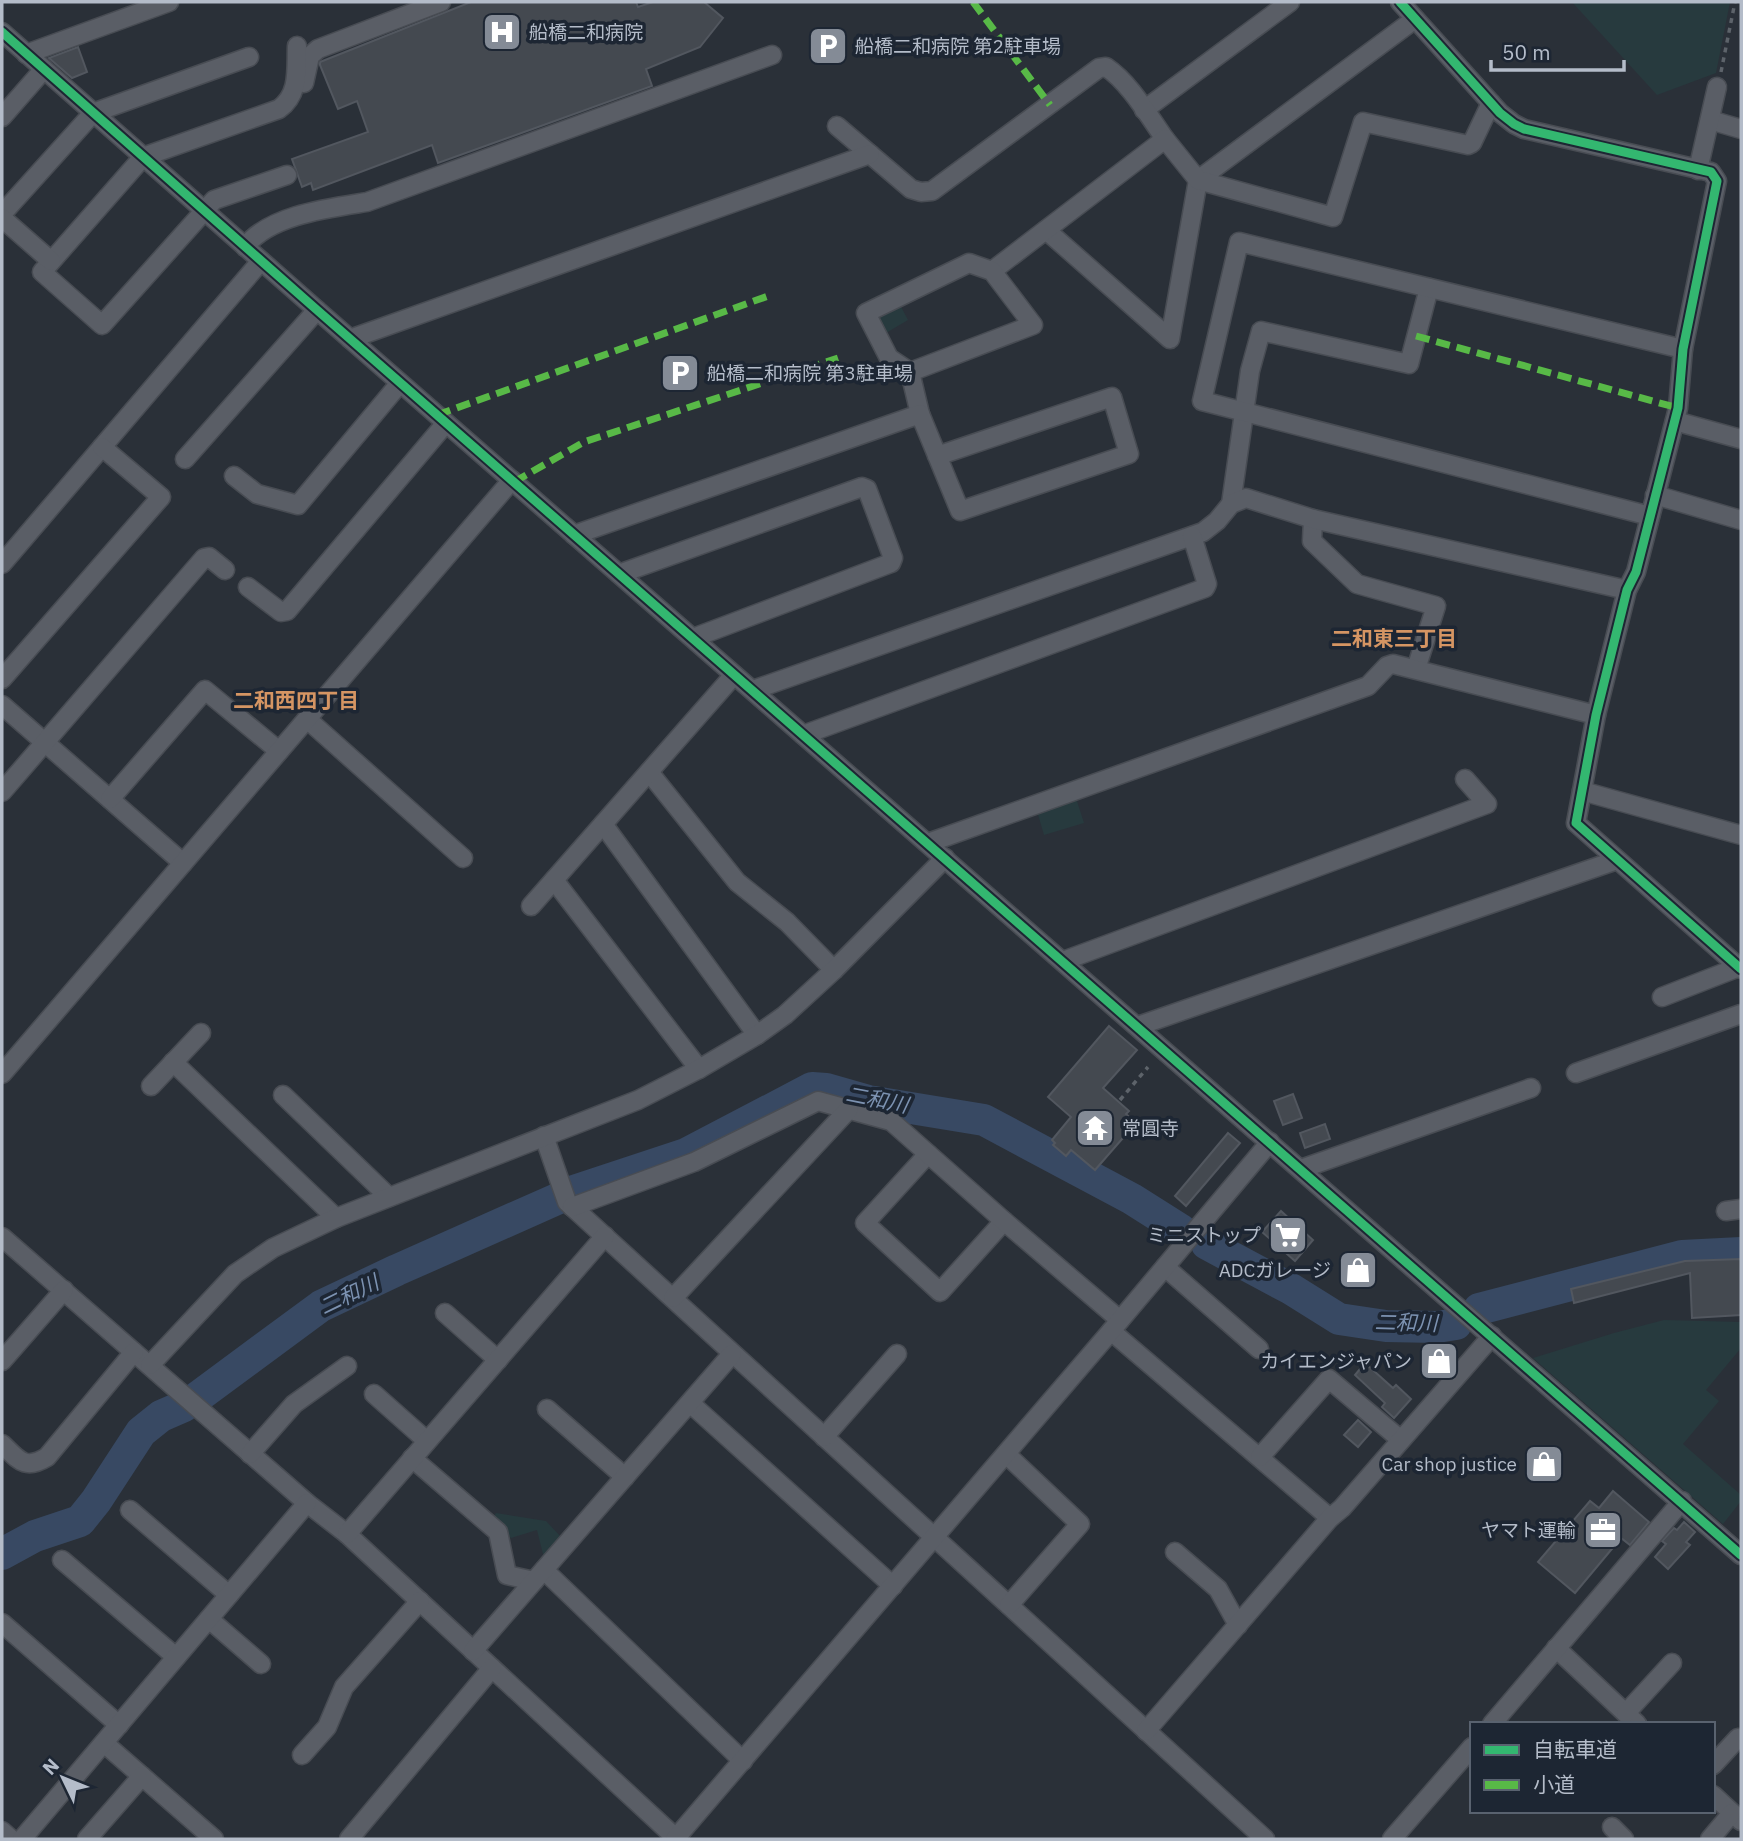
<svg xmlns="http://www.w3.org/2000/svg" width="1743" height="1841" viewBox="0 0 1743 1841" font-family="'IBM Plex Sans','Noto Sans JP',sans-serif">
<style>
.green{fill:#273a3e}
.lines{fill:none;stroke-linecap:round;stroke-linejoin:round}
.river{stroke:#384963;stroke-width:32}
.building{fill:#444950;stroke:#52575f;stroke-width:2}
.minor-casing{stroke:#484c53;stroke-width:21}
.path{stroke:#5d636a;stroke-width:3.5;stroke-dasharray:5 5;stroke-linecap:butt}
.minor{stroke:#5a5e66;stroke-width:18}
.quiet{stroke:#58b947;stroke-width:7;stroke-dasharray:14 7;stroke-linecap:butt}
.cycleway-casing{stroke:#1d2633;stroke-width:13}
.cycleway{stroke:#33b770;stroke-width:9}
.labels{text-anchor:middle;stroke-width:7;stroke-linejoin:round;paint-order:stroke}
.poi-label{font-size:19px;fill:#b4bcc9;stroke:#1d2633;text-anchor:end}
.neighbourhood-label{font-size:21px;font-weight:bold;fill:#d59563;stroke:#1d2633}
.water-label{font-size:21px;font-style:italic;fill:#7c92b1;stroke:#1d2633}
</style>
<rect width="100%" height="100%" fill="#2a3038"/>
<g class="green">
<polygon points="1572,2 1730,2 1716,73 1657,95"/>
<polygon points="898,301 908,320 886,333 877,320 880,311"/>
<polygon points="1076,798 1084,823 1044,835 1037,811"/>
<polygon points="1664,1320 1741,1322 1741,1348 1706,1390 1719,1401 1683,1444 1741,1495 1741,1501 1723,1524 1533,1358 1614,1333"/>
<polygon points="496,1513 546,1521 562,1538 544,1558 537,1530 511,1538 492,1519"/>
</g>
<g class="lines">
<g class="river">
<polyline points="568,1193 686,1154 812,1088 826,1089 868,1101 984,1120 1132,1199 1181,1230"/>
<polyline points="1207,1244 1291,1289 1339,1319 1386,1326 1437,1327 1456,1324"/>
<polyline points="1479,1309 1682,1256 1741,1253"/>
<polyline points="195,1399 321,1306 397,1270 557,1199"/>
<polyline points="2,1554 35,1536 80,1521 96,1501 141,1432 161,1416 184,1406"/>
</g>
</g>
<g class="building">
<polygon points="471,2 636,2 638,7 653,2 704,2 723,18 700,47 646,69 652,86 438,163 432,145 313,190 311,183 302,187 292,159 368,132 357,101 338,109 320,65 320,62"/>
<polygon points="78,47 87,72 72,78 49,58"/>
<polygon points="1109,1026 1137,1050 1103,1088 1129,1111 1126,1114 1136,1123 1095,1170 1071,1150 1066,1156 1053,1145 1055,1143 1052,1140 1071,1117 1048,1097"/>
<polygon points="1293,1094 1302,1118 1283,1125 1274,1101"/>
<polygon points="1325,1124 1330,1139 1305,1148 1300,1133"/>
<polygon points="1228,1133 1240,1143 1186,1206 1175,1196"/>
<polygon points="1281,1211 1313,1240 1295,1261 1262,1232"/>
<polygon points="1741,1259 1741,1315 1692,1318 1690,1273 1574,1303 1571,1289 1685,1261"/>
<polygon points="1436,1351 1452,1364 1442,1376 1426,1362"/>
<polygon points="1365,1363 1393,1388 1396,1385 1411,1399 1394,1418 1382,1407 1385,1403 1355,1375"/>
<polygon points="1358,1420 1371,1432 1358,1447 1344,1435"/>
<polygon points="1613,1491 1649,1522 1630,1545 1621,1538 1575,1593 1538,1562 1590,1501 1599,1508"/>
<polygon points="1684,1522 1695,1532 1686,1542 1690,1545 1668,1569 1655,1557 1666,1544 1662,1541 1674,1528 1677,1530"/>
</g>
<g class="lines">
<g class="minor-casing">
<g id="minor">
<polyline points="1400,2 1500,113 1514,124 1524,129 1711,172 1717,181 1683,349 1678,408 1636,572 1627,590 1596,715 1576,823 1741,969"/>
<polyline points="2,32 317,310 1741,1555"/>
<polyline points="26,54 169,2"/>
<polyline points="304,83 310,56 318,49 441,2"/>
<polyline points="1144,110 1290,2"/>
<polyline points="2,117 44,69"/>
<polyline points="1710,120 1741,129"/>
<path d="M837,126L911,189L921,192L932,191L1099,68L1106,67C1130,83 1148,115 1165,139"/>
<polyline points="1698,170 1717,87"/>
<path d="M287,175L214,200L102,325L42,272L143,157L279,109C300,94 296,70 297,46"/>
<polyline points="2,214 93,113 249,57"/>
<polyline points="2,218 51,261"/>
<polyline points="1046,230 1170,339 1198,180 1415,19"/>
<path d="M245,247C269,215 329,208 367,202L772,55"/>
<polyline points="992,271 1165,139 1198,180 1333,217 1363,122 1468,145 1472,143 1491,103"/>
<polyline points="350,339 870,154"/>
<polyline points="910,372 1033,325 992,271 969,263 866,313 889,358 910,372 920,414"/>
<polyline points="1675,421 1741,439"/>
<polyline points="185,459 317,310"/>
<polyline points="234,476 257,494 298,505 400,383"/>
<polyline points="1655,495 1741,520"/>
<polyline points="1231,504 1250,371 1261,331 1409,364 1429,288"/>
<polyline points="1650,516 1202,401 1239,242 1683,349"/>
<polyline points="1313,519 1312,541 1357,584 1436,606 1416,669"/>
<polyline points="574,535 920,414 960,511 1129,454 1112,397 937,456"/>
<polyline points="2,564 261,261"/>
<polyline points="619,574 862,487 867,489 893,558 891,563 693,638"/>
<polyline points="248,587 281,612 287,611 446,423"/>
<polyline points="2,679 161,497 102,447"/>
<polyline points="753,690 1203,532 1217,521 1231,504 1246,498 1313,519 1627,590"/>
<polyline points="2,705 183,863"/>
<polyline points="307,719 463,858"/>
<polyline points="803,735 1205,588 1207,584 1192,536"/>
<polyline points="649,772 737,882 787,922 834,970"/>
<polyline points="1582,791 1741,835"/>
<polyline points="2,792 204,558 209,557 225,570"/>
<polyline points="110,799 205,690 279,751"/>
<polyline points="603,824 757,1035"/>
<polyline points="928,843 1368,686 1387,666 1393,664 1596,715"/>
<polyline points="554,880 699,1069"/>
<polyline points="531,906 734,675"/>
<polyline points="1063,961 1487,804 1465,779"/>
<polyline points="1662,997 1739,967"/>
<polyline points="1138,1026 1617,860"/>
<polyline points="173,1062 336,1218"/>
<polyline points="1576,1073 1741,1014"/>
<polyline points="2,1074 512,480"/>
<polyline points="151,1086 201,1033"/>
<polyline points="283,1095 389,1197"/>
<polyline points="544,1136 567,1202 1265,1839"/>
<polyline points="928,1154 865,1223 940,1292 1004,1221"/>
<polyline points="1301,1169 1531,1088"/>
<polyline points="572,1207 694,1162 818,1101 891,1121 1004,1221 1120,1320"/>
<polyline points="1726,1211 1741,1209"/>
<polyline points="2,1237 307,1503 347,1534 677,1839"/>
<polyline points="1165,1267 1259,1349"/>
<polyline points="673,1298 849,1109"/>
<polyline points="445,1313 498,1360"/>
<polyline points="1111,1331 1330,1518"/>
<polyline points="2,1361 64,1290"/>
<polyline points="150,1365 235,1274 273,1248 336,1218 638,1100 699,1069 757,1035 785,1015 834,970 945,858"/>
<polyline points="374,1394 427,1441"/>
<polyline points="690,1403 893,1586"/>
<polyline points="547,1409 625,1477"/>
<polyline points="824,1437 897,1354"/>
<path d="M2,1444C18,1459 24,1471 47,1457L134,1352"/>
<polyline points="250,1454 294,1404 347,1366"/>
<polyline points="1006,1454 1080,1524 1009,1605"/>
<polyline points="1260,1457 1329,1379 1401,1440"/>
<polyline points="412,1458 498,1532 507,1575 534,1581"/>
<polyline points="130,1510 229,1595"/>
<polyline points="347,1534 605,1236"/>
<polyline points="1175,1552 1218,1589 1238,1625"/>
<polyline points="62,1560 176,1657"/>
<polyline points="544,1570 743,1761"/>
<polyline points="209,1619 261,1664"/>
<polyline points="2,1623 119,1725"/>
<polyline points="1556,1648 1637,1724"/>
<polyline points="473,1651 732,1354"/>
<polyline points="1626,1713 1672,1663"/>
<polyline points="1492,1724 1682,1501"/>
<polyline points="1146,1731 1330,1518 1342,1508 1492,1336"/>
<polyline points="104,1743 214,1839"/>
<polyline points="302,1755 327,1727 344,1687 420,1601"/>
<polyline points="1713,1765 1738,1738"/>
<polyline points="1713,1795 1741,1821"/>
<polyline points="1612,1827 1624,1839"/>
<polyline points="2,1831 11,1839"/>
<polyline points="22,1839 307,1503"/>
<polyline points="87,1839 142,1776"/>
<polyline points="349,1839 492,1668"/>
<polyline points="675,1839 1111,1331 1270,1142"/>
<polyline points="1392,1839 1472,1747"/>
<polyline points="1710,1839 1732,1813"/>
</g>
</g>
<g class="path">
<polyline points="1721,72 1735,2"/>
<polyline points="1120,1100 1148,1067"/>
</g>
<use href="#minor" class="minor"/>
<g class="quiet">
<polyline points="973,2 1050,105"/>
<polyline points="1416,336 1678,408"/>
<polyline points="437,415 768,296"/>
<polyline points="514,482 584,442 838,358"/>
</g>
<g class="cycleway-casing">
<g id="cycleway">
<polyline points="1400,2 1500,113 1514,124 1524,129 1711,172 1717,181 1683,349 1678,408 1636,572 1627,590 1596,715 1576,823 1741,969"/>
<polyline points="2,32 317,310 1741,1555"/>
</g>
</g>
<use href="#cycleway" class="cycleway"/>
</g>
<defs>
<g id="hospital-square" transform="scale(2.0125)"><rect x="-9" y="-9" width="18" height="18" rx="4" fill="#848b96" stroke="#1d2633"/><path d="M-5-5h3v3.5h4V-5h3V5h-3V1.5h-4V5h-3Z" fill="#fff"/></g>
<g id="parking-square" transform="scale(2.0125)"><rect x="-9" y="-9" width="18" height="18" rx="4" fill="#848b96" stroke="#1d2633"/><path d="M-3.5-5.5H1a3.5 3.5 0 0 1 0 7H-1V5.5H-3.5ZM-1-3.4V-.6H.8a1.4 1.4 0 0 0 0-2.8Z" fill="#fff"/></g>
<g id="temple-square" transform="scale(2.0125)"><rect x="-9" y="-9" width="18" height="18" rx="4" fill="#848b96" stroke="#1d2633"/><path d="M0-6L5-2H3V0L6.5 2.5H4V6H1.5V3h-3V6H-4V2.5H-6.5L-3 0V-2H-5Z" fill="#fff"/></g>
<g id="supermarket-square" transform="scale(2.0125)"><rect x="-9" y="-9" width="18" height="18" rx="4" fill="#848b96" stroke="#1d2633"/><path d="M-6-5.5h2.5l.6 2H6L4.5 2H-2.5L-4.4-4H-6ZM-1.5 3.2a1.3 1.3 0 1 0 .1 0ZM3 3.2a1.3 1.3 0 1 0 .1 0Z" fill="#fff"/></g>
<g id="shop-square" transform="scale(2.0125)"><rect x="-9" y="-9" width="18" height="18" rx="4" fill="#848b96" stroke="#1d2633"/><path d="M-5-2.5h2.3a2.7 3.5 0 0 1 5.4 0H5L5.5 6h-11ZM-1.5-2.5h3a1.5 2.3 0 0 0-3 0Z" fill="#fff"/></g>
<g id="office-square" transform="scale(2.0125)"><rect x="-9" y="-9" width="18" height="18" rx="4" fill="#848b96" stroke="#1d2633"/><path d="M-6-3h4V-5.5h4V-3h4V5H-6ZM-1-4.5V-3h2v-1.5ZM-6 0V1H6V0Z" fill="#fff"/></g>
</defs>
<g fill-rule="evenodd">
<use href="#hospital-square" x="502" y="32"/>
<use href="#parking-square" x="828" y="46"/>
<use href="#parking-square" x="680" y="373"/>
<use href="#temple-square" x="1095" y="1128"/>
<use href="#supermarket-square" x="1288" y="1235"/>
<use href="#shop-square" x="1358" y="1270"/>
<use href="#shop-square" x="1439" y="1361"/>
<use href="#shop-square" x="1544" y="1464"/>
<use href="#office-square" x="1603" y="1530"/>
</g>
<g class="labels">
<g class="poi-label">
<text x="529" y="39" text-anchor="start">船橋二和病院</text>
<text x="855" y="53" text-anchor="start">船橋二和病院 第2駐車場</text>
<text x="707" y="380" text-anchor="start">船橋二和病院 第3駐車場</text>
<text x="1122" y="1135" text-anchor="start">常圓寺</text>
<text x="1261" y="1242">ミニストップ</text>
<text x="1331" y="1277">ADCガレージ</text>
<text x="1412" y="1368">カイエンジャパン</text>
<text x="1517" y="1471">Car shop justice</text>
<text x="1576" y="1537">ヤマト運輸</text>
</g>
<g class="neighbourhood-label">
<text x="1394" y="646">二和東三丁目</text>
<text x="296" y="708">二和西四丁目</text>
</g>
<g class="water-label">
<text transform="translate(877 1100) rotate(11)" y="7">二和川</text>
<text transform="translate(349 1295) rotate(-26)" y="7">二和川</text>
<text transform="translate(1406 1323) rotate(1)" y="7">二和川</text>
</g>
</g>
<rect width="1743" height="1841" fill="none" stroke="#b4bcc9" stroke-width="7"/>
<rect x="1470" y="1722" width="245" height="91" fill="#1d2633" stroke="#59626f" stroke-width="2"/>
<rect x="1484" y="1745" width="35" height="10" fill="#33b770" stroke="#59626f" stroke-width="2"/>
<text x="1533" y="1757" font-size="21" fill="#b4bcc9">自転車道</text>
<rect x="1484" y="1780" width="35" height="10" fill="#58b947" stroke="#59626f" stroke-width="2"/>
<text x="1533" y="1792" font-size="21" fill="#b4bcc9">小道</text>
<g transform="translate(63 1778) rotate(313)" stroke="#1d2633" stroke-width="5" paint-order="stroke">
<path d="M0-5L12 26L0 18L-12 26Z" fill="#b4bcc9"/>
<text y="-10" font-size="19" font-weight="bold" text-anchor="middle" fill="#b4bcc9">N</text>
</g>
<path d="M1491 60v10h133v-10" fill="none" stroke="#b4bcc9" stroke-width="3.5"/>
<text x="1502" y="60" font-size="21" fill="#b4bcc9" stroke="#1d2633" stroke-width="5" paint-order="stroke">50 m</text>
</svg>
